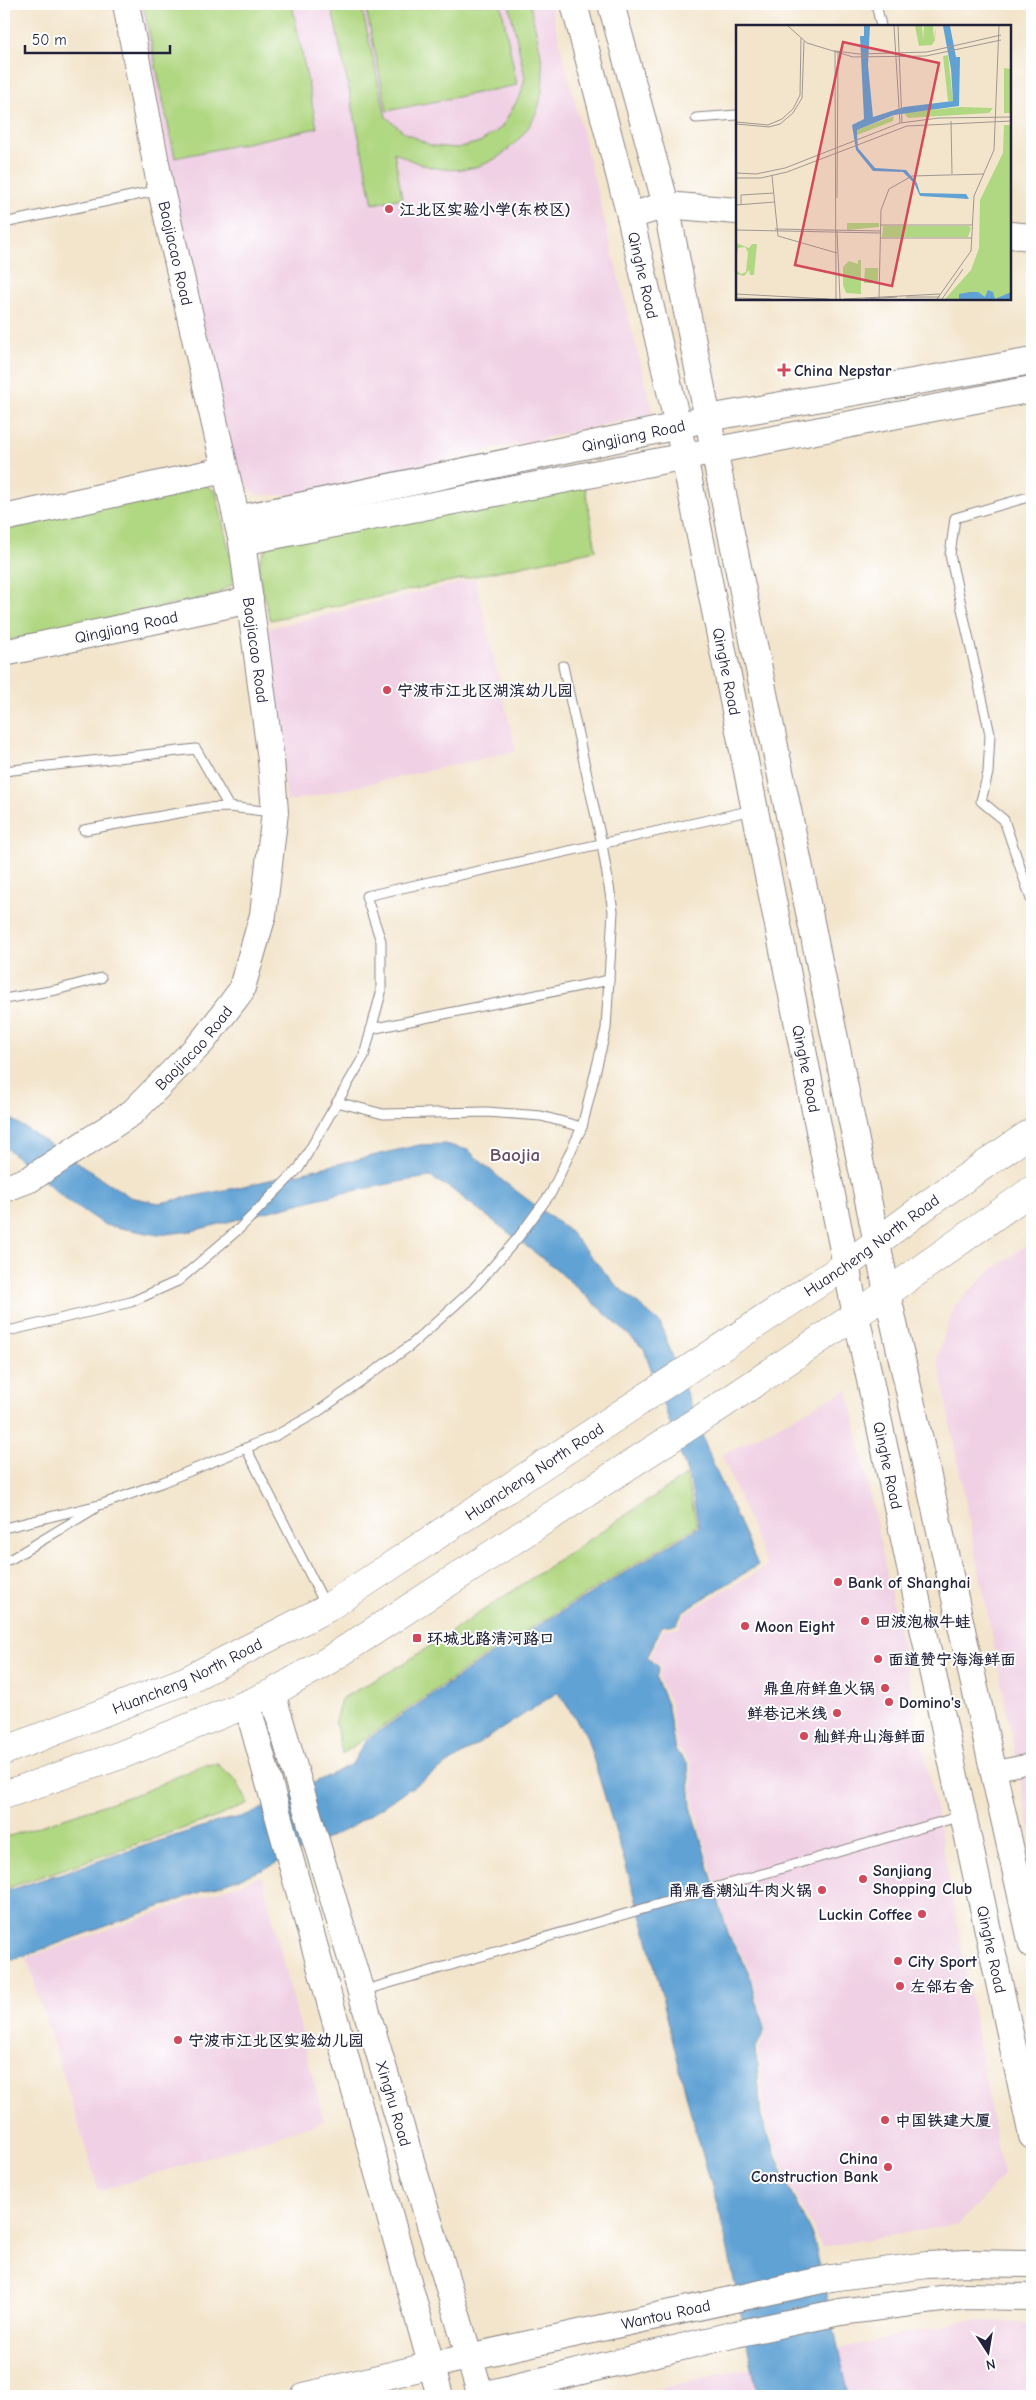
<svg xmlns="http://www.w3.org/2000/svg" width="1036" height="2400" viewBox="0 0 1036 2400" font-family="'Comic Neue','LXGW WenKai TC',sans-serif">
<style>
.built{fill:#f0d0e4}
.green{fill:#b0d781;stroke:#697c5e}
.water{fill:#60a2d4;stroke:#416288}
.lines{fill:none;stroke-linecap:round;stroke-linejoin:round}
.lane-casing{stroke:#8a8484;stroke-width:11}
.street-casing{stroke:#8a8484;stroke-width:21}
.secondary-casing{stroke:#8a8484;stroke-width:28}
.primary-casing{stroke:#8a8484;stroke-width:29}
.lane{stroke:#fff;stroke-width:9}
.street{stroke:#fff;stroke-width:19}
.secondary{stroke:#fff;stroke-width:26}
.primary{stroke:#fff;stroke-width:28}
.poi-dot{fill:#d1495b;stroke:#fff;stroke-width:2}
.labels{text-anchor:middle;stroke-width:4;stroke-linejoin:round;paint-order:stroke}
.poi-label{font-size:16px;font-weight:bold;fill:#22223b;stroke:#fff;text-anchor:start}
.street-label{font-size:16px;fill:#22223b;stroke:#fff}
.quarter-label{font-size:19px;font-weight:bold;fill:#684e68;stroke:#fff}
.inset-road{fill:none;stroke:#9f9792;stroke-width:1}
.view{fill:#d1495b;fill-opacity:0.15;stroke:#d1495b;stroke-width:2.5}
.inset-edge{fill:none;stroke:#22223b;stroke-width:2.5}
</style>
<rect width="100%" height="100%" fill="#fff"/>
<filter id="ink" filterUnits="userSpaceOnUse"><feTurbulence type="fractalNoise" baseFrequency=".02" numOctaves="2"/><feDisplacementMap in="SourceGraphic" scale="10" xChannelSelector="R" yChannelSelector="G"/><feConvolveMatrix kernelMatrix="1 2 1 2 8 2 1 2 1" color-interpolation-filters="sRGB"/></filter>
<filter id="wash" filterUnits="userSpaceOnUse"><feTurbulence type="fractalNoise" baseFrequency=".0096" numOctaves="4" result="noise"/><feDisplacementMap in="SourceGraphic" scale="20" xChannelSelector="R" yChannelSelector="G"/><feGaussianBlur stdDeviation="1.12" result="paint"/><feColorMatrix in="noise" values="0 0 0 0 0 0 0 0 0 0 0 0 0 0 0 0 0 1.4 0 .05"/><feComposite in="paint" operator="in"/></filter>
<g filter="url(#wash)">
<rect width="100%" height="100%" fill="#f3e5cc"/>
<g class="built">
<polygon points="134,4 550,4 653,414 287,495 258,495 242,482 232,473"/>
<polygon points="475,579 516,751 287,802 266,629"/>
<polygon points="1032,1241 1032,1839 937,1357 955,1305 991,1271"/>
<polygon points="848,1389 937,1814 1003,2176 959,2224 822,2247 791,2186 764,2116 759,2050 766,2031 765,2020 757,1999 751,1970 730,1936 694,1806 691,1762 677,1748 671,1705 658,1677 662,1666 650,1658 664,1628 679,1628 685,1613 767,1566 722,1455"/>
<polygon points="262,1876 324,2121 99,2191 27,1958"/>
<polygon points="965,2321 1032,2322 1032,2396 626,2396"/>
</g>
<g class="green">
<polygon points="143,4 292,4 317,128 175,158"/>
<path d="M331,4H361L386,117L404,132L432,146L457,148L480,142L501,128L521,94L525,77L509,4H530C535,31 546,62 542,90C539,112 531,127 515,143C480,179 435,175 394,152L402,198L373,204Z"/>
<polygon points="365,4 501,4 517,85 387,111"/>
<polygon points="584,481 596,550 270,620 259,575 260,559 268,545"/>
<polygon points="203,483 216,492 233,568 233,584 213,596 4,641 4,525"/>
<polygon points="686,1475 697,1526 482,1658 342,1754 335,1721 341,1699 403,1664"/>
<polygon points="217,1764 236,1780 248,1803 217,1817 4,1889 4,1838 145,1791 203,1765"/>
</g>
<polygon class="water" points="4,1114 130,1197 159,1203 235,1188 419,1145 445,1144 468,1150 503,1181 568,1230 615,1284 660,1323 713,1464 758,1565 683,1611 677,1624 662,1626 647,1658 659,1667 656,1678 668,1707 675,1750 688,1763 691,1806 729,1937 749,1971 755,2000 763,2020 764,2031 756,2048 761,2117 789,2188 814,2240 849,2396 758,2396 722,2222 691,2114 646,1932 586,1735 558,1692 351,1827 262,1870 4,1963 4,1892 220,1821 247,1816 352,1764 366,1740 484,1659 699,1527 690,1481 644,1349 555,1268 450,1188 430,1177 409,1180 333,1195 192,1231 158,1235 105,1225 70,1203 4,1146"/>
</g>
<g filter="url(#ink)">
<g class="lines">
<g class="lane-casing">
<g id="lane">
<polyline points="876,4 881,26"/>
<polyline points="696,118 737,115"/>
<polyline points="4,223 160,190"/>
<polyline points="1032,496 955,518 950,555 990,734 988,773 981,801 1004,820 1032,902"/>
<polyline points="4,771 196,749 229,807"/>
<polyline points="84,830 206,808 229,807 272,812"/>
<polyline points="4,999 56,990 101,978"/>
<polyline points="371,1029 609,980"/>
<polyline points="337,1102 383,1114 487,1112 541,1116 582,1127"/>
<polyline points="4,1332 131,1302 178,1281 241,1227 299,1168 364,1056 381,993 381,941 366,896 753,810"/>
<polyline points="246,1448 326,1606"/>
<polyline points="4,1528 103,1504 163,1482 275,1436 316,1413 411,1345 473,1289 517,1239 551,1193 582,1127 606,1029 613,911 602,844 563,666"/>
<polyline points="4,1561 11,1559 94,1509"/>
<polyline points="362,1991 961,1816"/>
</g>
</g>
<g class="street-casing">
<polyline id="street" points="994,1771 1032,1763"/>
</g>
<g class="secondary-casing">
<g id="secondary">
<path id="s1" d="M574,4L630,216L678,426L856,1315L1032,2136"/>
<polyline points="611,4 666,205 714,450 887,1292 1032,1945"/>
<polyline points="630,216 666,205 737,211"/>
<polyline points="1010,235 1032,237"/>
<polyline points="4,518 224,470"/>
<path id="s2" d="M237,519L678,426L708,418L1032,361"/>
<polyline points="242,542 1032,389"/>
<path id="s3" d="M4,653L250,600"/>
<path id="s4" d="M4,1189L30,1179L133,1112L202,1042L241,991L263,915L275,812L271,760L242,542L161,190L126,4"/>
<path id="s5" d="M272,1693L481,2396"/>
<polyline points="247,1704 440,2396"/>
<path id="s6" d="M304,2396L432,2365L831,2278L927,2265L967,2263L1032,2264"/>
<polyline points="478,2396 736,2334 840,2312 965,2296 1032,2297"/>
</g>
</g>
<g class="primary-casing">
<g id="primary">
<path id="s7" d="M4,1751L187,1680L327,1608L846,1265L932,1201L1032,1132"/>
<polyline points="4,1795 121,1755 247,1704 272,1693 329,1660 719,1407 856,1315 1032,1190"/>
</g>
</g>
<use href="#lane" class="lane"/>
<use href="#street" class="street"/>
<use href="#secondary" class="secondary"/>
<use href="#primary" class="primary"/>
</g>
</g>
<g class="poi-dot">
<circle cx="389" cy="209" r="5"/>
<path d="M781.5 362.5h5v5h5v5h-5v5h-5v-5h-5v-5h5z"/>
<circle cx="387" cy="690" r="5"/>
<circle cx="838" cy="1582" r="5"/>
<circle cx="865" cy="1621" r="5"/>
<circle cx="745" cy="1626" r="5"/>
<rect x="412" y="1633" width="10" height="10" rx="2.5"/>
<circle cx="878" cy="1659" r="5"/>
<circle cx="885" cy="1688" r="5"/>
<circle cx="889" cy="1702" r="5"/>
<circle cx="837" cy="1713" r="5"/>
<circle cx="804" cy="1736" r="5"/>
<circle cx="863" cy="1879" r="5"/>
<circle cx="822" cy="1890" r="5"/>
<circle cx="922" cy="1914" r="5"/>
<circle cx="898" cy="1961" r="5"/>
<circle cx="900" cy="1986" r="5"/>
<circle cx="178" cy="2040" r="5"/>
<circle cx="885" cy="2120" r="5"/>
<circle cx="888" cy="2167" r="5"/>
</g>
<g class="labels">
<g class="poi-label">
<text x="399" y="215">江北区实验小学(东校区)</text>
<text x="794" y="376">China Nepstar</text>
<text x="397" y="696">宁波市江北区湖滨幼儿园</text>
<text x="848" y="1588">Bank of Shanghai</text>
<text x="875" y="1627">田波泡椒牛蛙</text>
<text x="755" y="1632">Moon Eight</text>
<text x="427" y="1644">环城北路清河路口</text>
<text x="888" y="1665">面道赞宁海海鲜面</text>
<text x="875" y="1694" text-anchor="end">鼎鱼府鲜鱼火锅</text>
<text x="899" y="1708">Domino's</text>
<text x="827" y="1719" text-anchor="end">鲜巷记米线</text>
<text x="814" y="1742">舢鲜舟山海鲜面</text>
<text x="873" y="1876">Sanjiang<tspan x="873" dy="18">Shopping Club</tspan></text>
<text x="812" y="1896" text-anchor="end">甬鼎香潮汕牛肉火锅</text>
<text x="912" y="1920" text-anchor="end">Luckin Coffee</text>
<text x="908" y="1967">City Sport</text>
<text x="910" y="1992">左邻右舍</text>
<text x="188" y="2046">宁波市江北区实验幼儿园</text>
<text x="895" y="2126">中国铁建大厦</text>
<text x="878" y="2164" text-anchor="end">China<tspan x="878" dy="18">Construction Bank</tspan></text>
</g>
<g class="street-label">
<text transform="translate(176 253) rotate(77)" y="6">Baojiacao Road</text>
<text dy="6" stroke="none"><textPath href="#s1" startOffset="280">Qinghe Road</textPath></text>
<text dy="6" stroke="none"><textPath href="#s2" startOffset="405">Qingjiang Road</textPath></text>
<text dy="6" stroke="none"><textPath href="#s3" startOffset="125">Qingjiang Road</textPath></text>
<text transform="translate(256 650) rotate(82)" y="6">Baojiacao Road</text>
<text dy="6" stroke="none"><textPath href="#s1" startOffset="685">Qinghe Road</textPath></text>
<text dy="6" stroke="none"><textPath href="#s4" startOffset="239">Baojiacao Road</textPath></text>
<text dy="6" stroke="none"><textPath href="#s1" startOffset="1090">Qinghe Road</textPath></text>
<text dy="6" stroke="none"><textPath href="#s7" startOffset="1008">Huancheng North Road</textPath></text>
<text dy="6" stroke="none"><textPath href="#s1" startOffset="1495">Qinghe Road</textPath></text>
<text dy="6" stroke="none"><textPath href="#s7" startOffset="602">Huancheng North Road</textPath></text>
<text dy="6" stroke="none"><textPath href="#s7" startOffset="198">Huancheng North Road</textPath></text>
<text dy="6" stroke="none"><textPath href="#s1" startOffset="1990">Qinghe Road</textPath></text>
<text dy="6" stroke="none"><textPath href="#s5" startOffset="428">Xinghu Road</textPath></text>
<text dy="6" stroke="none"><textPath href="#s6" startOffset="371">Wantou Road</textPath></text>
</g>
<g class="quarter-label">
<text x="515" y="1161">Baojia</text>
</g>
</g>
<g transform="translate(736 25)">
<rect width="275" height="275" fill="#f3e5cc"/>
<path d="M179,1H186L187,15L188,1H197L198,15L200,1L199,15L196,20L183,21ZM212,30L217,76H212L207,31ZM268,43L275,44V88H268ZM224,82L257,83L253,88L172,93L168,88ZM158,91L157,96L121,110V105ZM268,100H275V274H209L235,245L243,223L244,175L267,128ZM111,198H143V202L111,205ZM147,201H233L235,203L232,212H146ZM0,218L13,223L16,219H21L18,250H14L13,245L8,251L0,249V245L5,249L10,247L12,227L9,222L2,223L0,240ZM122,235H125V269L110,268L107,260V242L113,236L122,239ZM129,243H142V258H128Z" fill="#b0d781"/>
<path d="M128,1H134L132,40L137,92L168,82L217,76L215,44L207,1H214L220,32H224L223,81L158,90L121,105V110L122,123L139,143L170,145L181,158L184,168L230,169L233,174L184,171L178,158L167,147L137,146L120,125L116,100L128,94L124,11H128ZM252,265L257,267L259,274L275,267V274H223V269L234,267H242L249,272Z" fill="#60a2d4"/>
<path class="inset-road" d="M52,1L71,18L117,32L190,31L265,15M158,1L164,98M162,1L166,98M99,25L100,274M100,26L123,29L191,27L265,10M215,96L216,149M0,97L32,100L46,94L57,84L64,70L65,13M0,99L33,102L44,99L57,88L66,73L68,16M0,148L20,149L49,143L164,98L203,93L275,92M36,151L42,211L101,228M0,153H25L51,147L171,101L275,96M101,173L102,26M0,180L39,177M5,180V170L38,168M144,200H236M39,204L144,206M0,205L144,208M101,206L104,274M144,213H236M0,269L93,274M170,272H204M0,273L35,274M143,273L145,185L153,164L176,151L248,149M108,274L204,269M129,274L161,272M201,274L235,226L238,171L258,125L263,1M206,274L227,244"/>
<path class="view" d="M107,17L203,38L156,261L59,240Z"/>
<rect width="275" height="275" class="inset-edge"/>
</g>
<rect width="1036" height="2400" fill="none" stroke="#fff" stroke-width="20"/>
<g transform="translate(988 2352) rotate(168)" stroke="#ffffff" stroke-width="4" paint-order="stroke">
<path d="M0-4L9 19L0 12L-9 19Z" fill="#22223b"/>
<text y="-8" font-size="14" font-weight="bold" text-anchor="middle" fill="#22223b">N</text>
</g>
<path d="M25 45v8h145v-8" fill="none" stroke="#22223b" stroke-width="2.5"/>
<text x="32" y="45" font-size="15" fill="#22223b" stroke="#ffffff" stroke-width="4" paint-order="stroke">50 m</text>
</svg>
